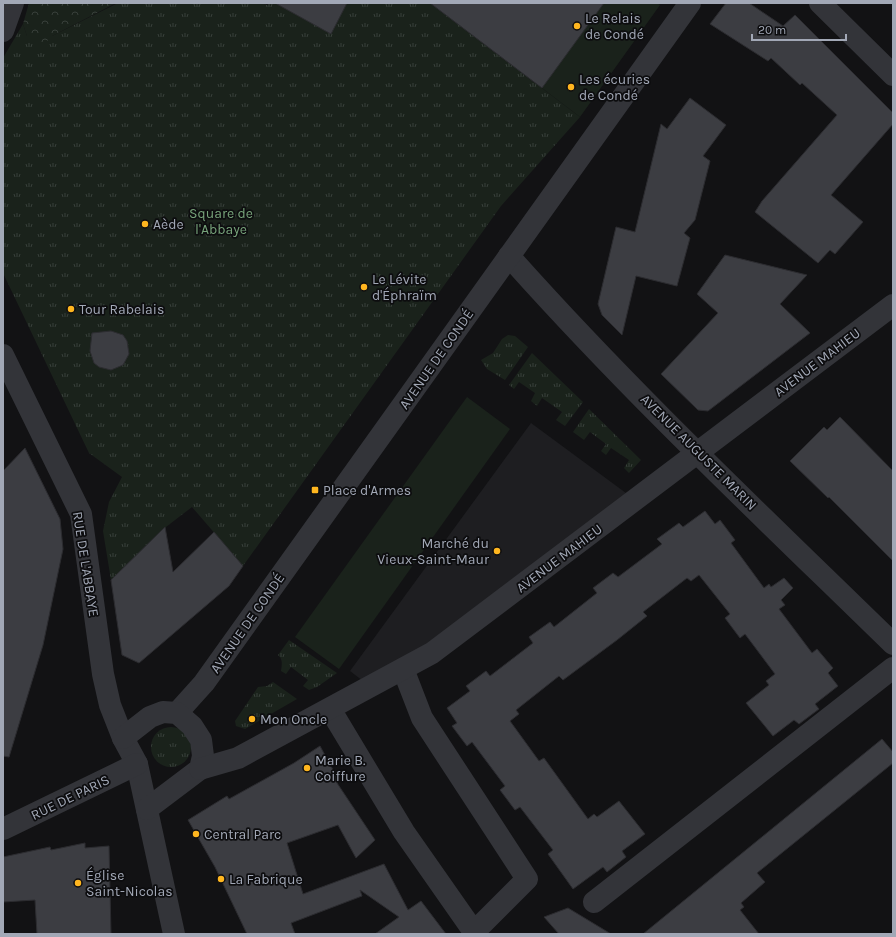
<svg xmlns="http://www.w3.org/2000/svg" width="896" height="937" viewBox="0 0 896 937" font-family="Karla,sans-serif">
<style>
.built{fill:#1e1e21}
.grass{fill:url(#grass-tufts)}
.forest{fill:url(#forest-crowns)}
.pitch{fill:#1a221b}
.building{fill:#3c3d42;stroke:#2c2c30}
.lines{fill:none;stroke-linecap:round;stroke-linejoin:round}
.minor{stroke:#333439;stroke-width:22}
.poi-dot{fill:#ffb61f;stroke:#0d0d0f;stroke-width:1.5}
.labels{text-anchor:middle;stroke-width:3.5;stroke-linejoin:round;paint-order:stroke}
.poi-label{font-size:14px;fill:#a2a8b6;stroke:#0d0d0f;text-anchor:start}
.park-label{font-size:14px;fill:#77a37a;stroke:#0d0d0f}
.street-label{font-size:14px;fill:#a2a8b6;stroke:#0d0d0f}
</style>
<defs>
<pattern id="grass-tufts" width="24" height="20" patternUnits="userSpaceOnUse"><rect width="24" height="20" fill="#1a221b"/><path d="M3 7l-1-3M5 7V3M7 7l1-3M15 17l-1-3M17 17v-4M19 17l1-3" fill="none" stroke="#383f3a"/></pattern>
<pattern id="forest-crowns" width="20" height="18" patternUnits="userSpaceOnUse"><rect width="20" height="18" fill="#1a221b"/><path d="M2 6a3 3 0 1 1 6 0M12 15a3 3 0 1 1 6 0" fill="none" stroke="#383f3a"/></pattern>
</defs>
<rect width="100%" height="100%" fill="#121214"/>
<polygon class="built" points="531,423 630,496 439,638 363,681 350,671"/>
<g class="grass">
<polygon points="118,3 261,3 267,5 270,3 430,3 580,117 501,206 243,566 192,507 162,530 111,580 103,531 109,502 122,477 89,453 3,273 3,58 23,24 27,36 52,36"/>
<polygon points="508,335 515,336 528,347 505,380 487,369 481,360 493,353 502,339"/>
<polygon points="532,353 583,402 565,426 556,420 562,412 542,398 537,406 531,401 535,393 519,382 514,389 509,385"/>
<polygon points="589,409 641,460 629,473 624,468 629,460 611,448 606,455 601,451 606,444 590,432 584,440 573,432"/>
<path d="M289,640L337,673L317,687L309,690L303,686L308,680L291,667L286,674L281,671C282,665 283,659 278,655Z"/>
<polygon points="273,682 297,699 245,729 236,726 235,721 258,687 267,686"/>
<circle cx="171" cy="747" r="20"/>
</g>
<polygon class="forest" points="29,3 116,3 52,36 43,45 27,36 23,24"/>
<g class="pitch">
<polygon points="430,3 657,3 660,5 580,117"/>
<polygon points="467,397 510,429 339,669 295,637"/>
</g>
<g class="building">
<polygon points="275,3 347,3 331,34"/>
<polygon points="430,3 604,3 542,88"/>
<polygon points="726,3 749,3 783,26 795,15 893,113 893,124 831,195 863,222 835,254 830,250 818,263 755,212 762,201 837,115 802,83 800,85 771,58 768,61 710,24"/>
<polygon points="690,98 726,125 703,156 710,161 695,220 684,233 690,238 677,286 636,276 622,335 602,315 598,304 616,227 635,232 661,124 667,129"/>
<polygon points="725,255 807,275 780,304 810,333 708,411 698,410 661,374 718,313 697,294"/>
<polygon points="111,331 123,335 127,341 129,354 123,365 111,370 99,367 94,363 90,351 92,333"/>
<polygon points="840,417 893,471 893,561 829,497 828,498 790,461 824,427 827,430"/>
<polygon points="25,448 60,519 63,549 43,645 9,757 3,756 3,471"/>
<polygon points="705,511 715,524 720,520 735,540 731,543 764,588 769,584 771,587 784,578 793,588 781,600 785,605 779,609 812,653 817,649 833,668 828,673 838,686 815,704 819,709 799,724 794,720 773,736 746,703 769,685 766,681 775,674 745,634 740,638 725,618 730,614 699,575 691,581 687,578 643,612 647,616 617,640 563,680 559,676 516,710 519,714 510,721 539,761 544,758 588,819 594,814 597,817 619,801 645,834 622,851 626,857 607,872 603,867 573,889 548,854 553,850 520,807 515,810 500,790 505,786 472,742 467,746 452,726 457,723 447,708 470,691 466,686 486,671 490,676 533,643 529,637 550,622 554,627 597,593 593,588 613,573 618,577 662,544 657,539 679,523 683,527"/>
<polygon points="165,527 173,572 214,532 243,566 229,586 139,663 122,655 111,580"/>
<polygon points="882,739 893,752 893,763 757,873 765,882 741,903 744,907 740,910 759,934 643,934"/>
<polygon points="320,746 339,781 337,783 375,840 356,858 338,825 287,843 303,894 384,864 408,910 421,901 446,934 375,934 399,917 360,890 362,896 291,923 295,934 247,934 215,867 188,820 227,796 229,799 294,763"/>
<polygon points="85,843 85,848 109,846 111,934 37,934 35,900 3,902 3,857 50,847 51,850"/>
<polygon points="568,908 611,934 559,934 544,917"/>
</g>
<g class="lines">
<g class="minor">
<polyline points="820,3 893,75"/>
<polyline points="3,31 13,3"/>
<path d="M509,256C630,392 763,517 893,644"/>
<polyline points="3,355 81,514 103,674 110,705 123,738 137,764 174,934"/>
<polyline points="330,709 404,832 474,932 527,879 422,718 403,669"/>
<polyline points="177,713 204,683 690,3"/>
<polyline points="123,738 150,717 163,712 177,713 192,726 201,740 203,756 200,769 147,809"/>
<polyline points="200,769 238,758 432,653 893,305"/>
<polyline points="3,829 137,764"/>
<polyline points="594,902 893,668"/>
</g>
</g>
<g class="poi-dot">
<circle cx="577" cy="26" r="4"/>
<circle cx="571" cy="87" r="4"/>
<circle cx="145" cy="224" r="4"/>
<circle cx="364" cy="287" r="4"/>
<circle cx="71" cy="309" r="4"/>
<rect x="311" y="486" width="8" height="8" rx="2"/>
<circle cx="497" cy="551" r="4"/>
<circle cx="252" cy="719" r="4"/>
<circle cx="307" cy="768" r="4"/>
<circle cx="196" cy="834" r="4"/>
<circle cx="221" cy="879" r="4"/>
<circle cx="78" cy="883" r="4"/>
</g>
<g class="labels">
<g class="poi-label">
<text x="585" y="23">Le Relais<tspan x="585" dy="16">de Condé</tspan></text>
<text x="579" y="84">Les écuries<tspan x="579" dy="16">de Condé</tspan></text>
<text x="153" y="229">Aède</text>
<text x="372" y="284">Le Lévite<tspan x="372" dy="16">d'Éphraïm</tspan></text>
<text x="79" y="314">Tour Rabelais</text>
<text x="323" y="495">Place d'Armes</text>
<text x="489" y="548" text-anchor="end">Marché du<tspan x="489" dy="16">Vieux-Saint-Maur</tspan></text>
<text x="260" y="724">Mon Oncle</text>
<text x="315" y="765">Marie B.<tspan x="315" dy="16">Coiffure</tspan></text>
<text x="204" y="839">Central Parc</text>
<text x="86" y="880">Église<tspan x="86" dy="16">Saint-Nicolas</tspan></text>
<text x="229" y="884">La Fabrique</text>
</g>
<g class="park-label">
<text x="221" y="218">Square de<tspan x="221" dy="16">l'Abbaye</tspan></text>
</g>
<g class="street-label">
<text transform="translate(436 359) rotate(-55)" y="5">AVENUE DE CONDÉ</text>
<text transform="translate(817 362) rotate(-37)" y="5">AVENUE MAHIEU</text>
<text transform="translate(699 452) rotate(45)" y="5">AVENUE AUGUSTE MARIN</text>
<text transform="translate(559 558) rotate(-37)" y="5">AVENUE MAHIEU</text>
<text transform="translate(86 564) rotate(81)" y="5">RUE DE L'ABBAYE</text>
<text transform="translate(247 623) rotate(-55)" y="5">AVENUE DE CONDÉ</text>
<text transform="translate(70 797) rotate(-26)" y="5">RUE DE PARIS</text>
</g>
</g>
<rect width="896" height="937" fill="none" stroke="#a2a8b6" stroke-width="8"/>
<path d="M752 34v6h94v-6" fill="none" stroke="#a2a8b6" stroke-width="2"/>
<text x="758" y="34" font-size="12" fill="#a2a8b6" stroke="#0d0d0f" stroke-width="3" paint-order="stroke">20 m</text>
</svg>
